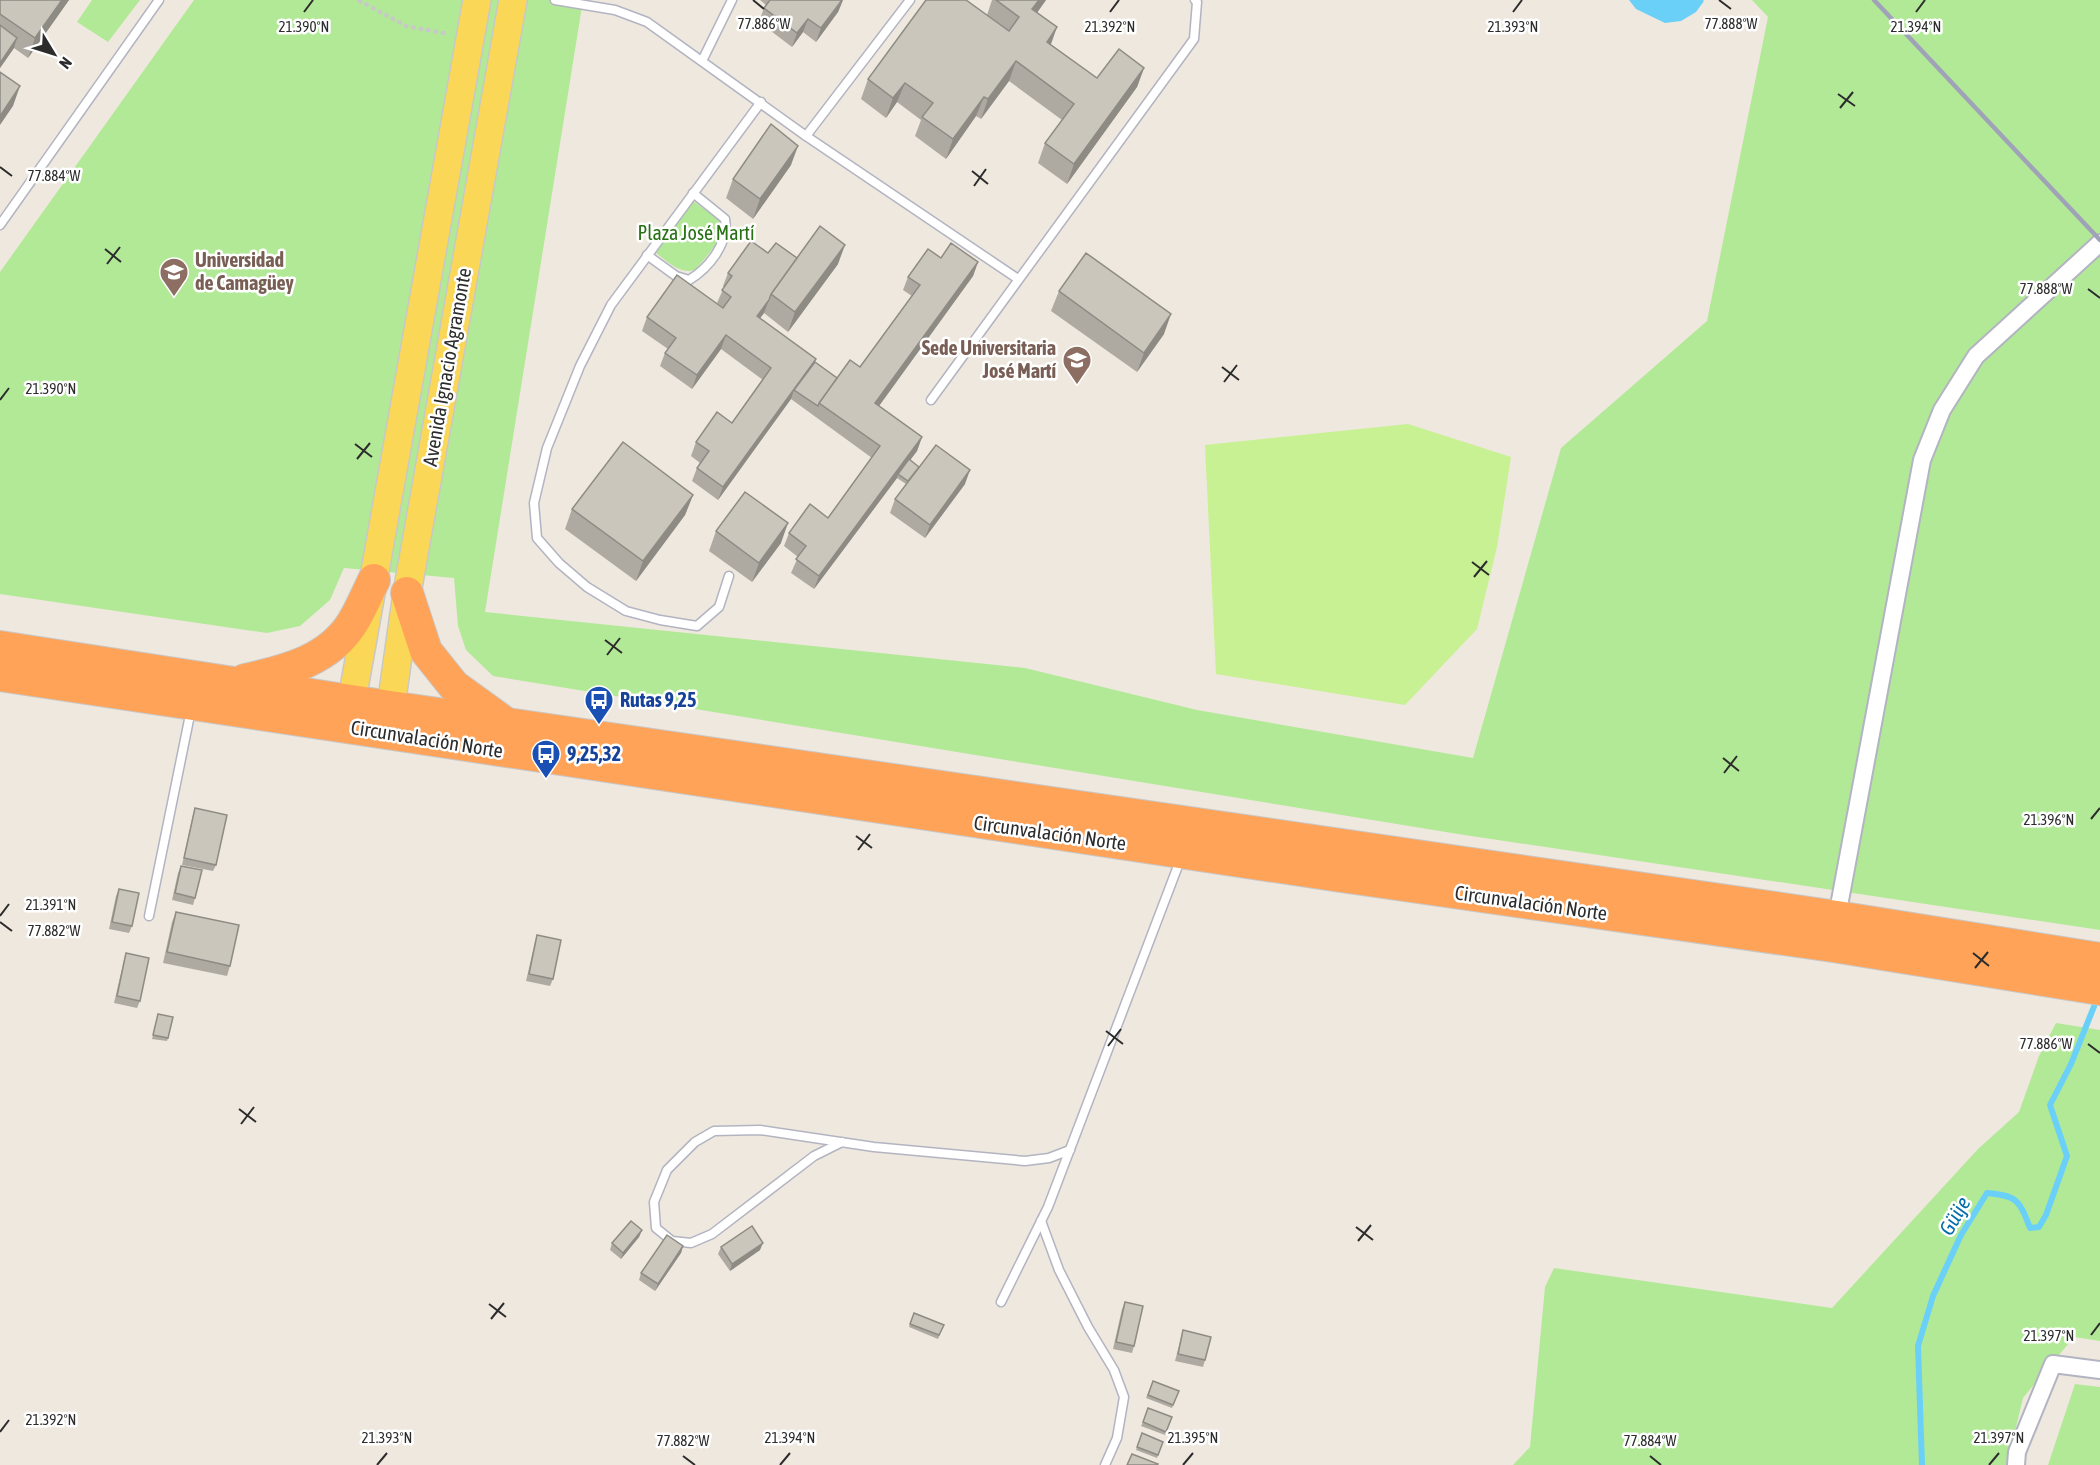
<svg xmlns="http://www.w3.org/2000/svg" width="2100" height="1465" viewBox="0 0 2100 1465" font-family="'Asap Condensed',sans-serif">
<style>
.green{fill:#b2e997}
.pitch{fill:#c7f192}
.water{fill:#6ad0f8}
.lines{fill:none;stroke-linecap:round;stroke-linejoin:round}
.stream{stroke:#6ad0f8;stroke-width:6}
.lane-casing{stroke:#b2b4c1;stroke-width:11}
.street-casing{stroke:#b2b4c1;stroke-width:20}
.primary-casing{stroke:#c8c8c8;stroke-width:30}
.highway-casing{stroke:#c8c8c8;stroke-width:34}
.path{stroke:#c8c8c8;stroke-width:4;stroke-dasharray:4.5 3;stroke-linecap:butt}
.lane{stroke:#fff;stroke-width:8}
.street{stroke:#fff;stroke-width:16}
.primary{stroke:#fbd757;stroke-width:27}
.highway{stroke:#ffa359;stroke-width:32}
.rail{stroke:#a0a3b8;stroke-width:4.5}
.wall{fill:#aeaaa2}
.shaded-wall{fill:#8d8b84}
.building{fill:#cac6bc;stroke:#8d8b84;stroke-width:1.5}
.ticks{fill:none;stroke:#2c2c2c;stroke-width:2}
.labels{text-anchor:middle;stroke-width:5;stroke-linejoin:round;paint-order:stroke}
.park-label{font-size:20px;fill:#277115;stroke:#fff}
.education-label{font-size:20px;font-weight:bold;fill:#785e54;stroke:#fff;text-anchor:start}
.street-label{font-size:20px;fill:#2c2c2c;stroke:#fff}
.transit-label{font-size:20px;font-weight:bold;fill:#164399;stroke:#fff;text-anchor:start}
.water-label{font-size:21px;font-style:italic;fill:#036eaa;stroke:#fff}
.ticks-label{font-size:15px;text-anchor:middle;fill:#2c2c2c;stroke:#fff;stroke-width:5;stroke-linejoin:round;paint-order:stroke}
</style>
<rect width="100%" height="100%" fill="#efe8de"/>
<g class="green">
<polygon points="92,0 140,0 108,42 77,22"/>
<polygon points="194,0 583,0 485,612 1025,668 1197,710 1473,758 1561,448 1707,321 1768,17 1752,0 2100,0 2100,930 1458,834 493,676 466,650 458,626 454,578 344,568 330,600 300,626 267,633 0,594 0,272"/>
<path d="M693,201L721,221C724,241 706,256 695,270C680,275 667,261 656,253Z"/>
<polygon points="2056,1023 2100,1030 2100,1341 2074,1337 2023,1398 2007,1465 1513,1465 1530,1447 1545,1287 1554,1268 1832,1308 1978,1149 2019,1112 2039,1056"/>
<polygon points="2075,1384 2100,1387 2100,1465 2048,1465"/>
</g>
<polygon class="pitch" points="1408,424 1511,457 1497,547 1477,629 1405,705 1216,674 1205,445"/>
<polygon class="water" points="1629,0 1703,0 1704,1 1696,12 1681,21 1665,23 1636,9"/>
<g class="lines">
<path class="stream" d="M1922,1465L1918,1346L1933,1296L1961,1235L1987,1193C2018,1196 2019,1200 2030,1228L2039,1227L2046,1215L2067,1156L2050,1105L2071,1064L2097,999"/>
<g class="lane-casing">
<g id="lane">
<polyline points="555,0 615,10 647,22 806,136 1018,279"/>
<polyline points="702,61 732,0"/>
<polyline points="806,136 910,0"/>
<polyline points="0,225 159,0"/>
<path d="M647,255L676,276L689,280C709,268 729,243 725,219L693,193"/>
<polyline points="931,400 1194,39 1197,2 1195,0"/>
<polyline points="729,576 719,607 697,626 660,620 626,611 587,587 559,563 537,538 534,503 547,448 580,366 611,305 761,102"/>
<polyline points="149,916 191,710"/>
<polyline points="842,1142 814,1156 712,1234 691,1243 672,1241 656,1228 654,1202 667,1170 695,1142 714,1131 760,1130 874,1147 1025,1161 1049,1158 1070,1150"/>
<polyline points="1041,1221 1059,1270 1088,1327 1114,1370 1124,1397 1117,1438 1105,1465"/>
<polyline points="1001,1302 1048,1207 1181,858"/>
</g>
</g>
<g class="street-casing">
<g id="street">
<polyline points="1836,922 1922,460 1942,410 1976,356 2100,243"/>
<polyline points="2016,1465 2017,1452 2053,1364 2100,1370"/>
</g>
</g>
<g class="primary-casing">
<g id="primary">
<polyline points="348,722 477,0"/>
<polyline points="388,727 407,593 513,0"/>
</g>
</g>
<g class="highway-casing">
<g id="highway">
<polyline points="407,593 426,651 454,686 501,720"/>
<polyline points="0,647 390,707 1837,917 2100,959"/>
<polyline points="0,675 1334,875 1833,946 2100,989"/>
<path d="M245,680C286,671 330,660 353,622C361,609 367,594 374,580"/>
</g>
</g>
<polyline class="path" points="358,0 406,26 448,34"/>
<use href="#lane" class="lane"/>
<use href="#street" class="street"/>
<use href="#primary" class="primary"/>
<use href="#highway" class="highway"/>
<polyline class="rail" points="1874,0 2100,240"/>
</g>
<g class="wall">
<polygon points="0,0 69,0 28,58 14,48 0,68"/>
<polygon points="760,0 843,0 838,12 816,42 803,32 792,47 759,22 764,8 766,5"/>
<polygon points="992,0 1046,0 1037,13 1051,45 1097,78 1144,68 1137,87 1067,184 1038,163 1045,143 1062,120 1009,81 981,119 976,116 946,159 915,136 921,120 897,102 886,118 861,99 868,79 968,2 987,15"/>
<polygon points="791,165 753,219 726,198 733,179"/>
<polygon points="768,253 838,264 788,332 764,313 760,318 815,362 837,378 860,367 912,296 903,290 908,277 941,258 978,262 973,276 879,406 922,437 917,451 910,460 919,467 965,484 925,538 890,513 895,499 906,484 897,478 814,589 791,573 798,557 784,546 789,533 828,518 872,458 791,399 718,500 692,481 697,468 700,463 691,456 696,442 732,423 763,380 721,349 692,389 660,366 665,353 668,349 642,331 647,317 723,308 717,303 724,287 723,286 728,273"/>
<polygon points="1059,291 1164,334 1137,372 1051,311"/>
<polygon points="693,495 685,515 636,581 565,529 572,509"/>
<polygon points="716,531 781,543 752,582 709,551"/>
<polygon points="195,808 216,865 213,871 182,865 193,815"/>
<polygon points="181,866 195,898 193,905 172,900 178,873"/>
<polygon points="119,889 132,926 129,933 109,929 116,896"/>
<polygon points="176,912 230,966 227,976 163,963 172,922"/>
<polygon points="537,935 553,979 550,986 526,981 535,942"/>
<polygon points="126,953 140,1001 137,1008 114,1003 124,960"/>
<polygon points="158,1014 168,1038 167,1041 152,1039"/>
<polygon points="642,1230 639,1237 621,1259 610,1250 612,1243"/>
<polygon points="683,1246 681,1253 655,1291 639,1280 641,1273"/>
<polygon points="721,1247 760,1250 730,1271 718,1254"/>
<polygon points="1125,1302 1134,1346 1132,1353 1113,1349 1122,1309"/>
<polygon points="914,1313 944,1325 938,1339 909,1327"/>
<polygon points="1183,1330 1205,1360 1203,1367 1175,1361"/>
<polygon points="1153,1381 1179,1391 1172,1408 1146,1398"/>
<polygon points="1172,1417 1165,1435 1141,1426 1143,1422"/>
<polygon points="1142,1433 1163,1442 1157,1458 1136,1450"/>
</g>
<g class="shaded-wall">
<polygon points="62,0 69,0 28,58 35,38"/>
<polygon points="843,0 838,12 816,42 821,28"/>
<polygon points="1039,0 1046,0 1025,29 1032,9"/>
<polygon points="808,19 803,32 792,47 797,33"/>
<polygon points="1057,27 1050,47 1047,42"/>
<polygon points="17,38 14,48 0,68 0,63"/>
<polygon points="1016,61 1009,81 981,119 988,99"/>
<polygon points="1144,68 1137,87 1067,184 1074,164"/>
<polygon points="905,83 897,102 886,118 893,98"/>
<polygon points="20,86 13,106 0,125 0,116"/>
<polygon points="984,97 976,116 946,159 953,139"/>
<polygon points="798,146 791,165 753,219 760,199"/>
<polygon points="845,245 838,264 788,332 795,312"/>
<polygon points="978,262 973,276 871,417 875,403"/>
<polygon points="769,300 764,313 752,329 757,316"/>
<polygon points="1171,314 1164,334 1137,372 1144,353"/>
<polygon points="726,335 721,349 692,389 697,375"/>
<polygon points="816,359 811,372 794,390 791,399 718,500 723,487"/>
<polygon points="922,437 917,451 899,475 898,474 897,478 814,589 819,576"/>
<polygon points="970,470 965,484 925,538 930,525"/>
<polygon points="693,495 685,515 636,581 643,561"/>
<polygon points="788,523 781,543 752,582 759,563"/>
<polygon points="642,1230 639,1237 621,1259 623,1253"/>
<polygon points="763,1243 760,1250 730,1271 732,1264"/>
<polygon points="683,1246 681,1253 655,1291 658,1284"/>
</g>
<g class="building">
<polygon points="0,0 62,0 35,38 0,14"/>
<polygon points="770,0 842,0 821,28 808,19 797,33 764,8"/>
<polygon points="926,0 966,0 1009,31 1019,17 996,0 1039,0 1032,9 1057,27 1047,42 1097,78 1119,49 1144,68 1074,164 1045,143 1074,104 1016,61 988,99 984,97 953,139 922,117 933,103 905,83 893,98 868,79"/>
<polygon points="0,25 17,38 0,63"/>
<polygon points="0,72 20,86 0,116"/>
<polygon points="771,124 798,146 760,199 733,179"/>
<polygon points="820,226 845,245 795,312 771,294"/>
<polygon points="751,241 768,253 776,243 797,258 771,294 769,300 757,316 816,359 723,487 697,468 709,451 696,442 717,412 732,423 771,368 726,335 697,375 665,353 676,338 647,317 677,275 723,308 731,297 722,290 732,276 728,273"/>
<polygon points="951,243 978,262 875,403 922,437 819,576 796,559 806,546 789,533 810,504 828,518 880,446 819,403 850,360 860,367 920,285 908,277 928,249 941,258"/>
<polygon points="1086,253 1171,314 1144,353 1059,291"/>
<polygon points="815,362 837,378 819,403 818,406 794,390"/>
<polygon points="623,442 693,495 643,561 572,509"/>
<polygon points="936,445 970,470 930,525 895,499"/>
<polygon points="909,459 919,467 908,481 898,474"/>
<polygon points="745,492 788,523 759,563 716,531"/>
<polygon points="195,808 227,815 216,865 184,858"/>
<polygon points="181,866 202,870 195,898 175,893"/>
<polygon points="119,889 139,893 132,926 112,922"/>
<polygon points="176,912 239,925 230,966 167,952"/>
<polygon points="537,935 561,940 553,979 529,974"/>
<polygon points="126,953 149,958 140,1001 117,996"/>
<polygon points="158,1014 173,1017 168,1038 153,1035"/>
<polygon points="631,1221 642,1230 623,1253 612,1243"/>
<polygon points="752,1226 763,1243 732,1264 721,1247"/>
<polygon points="667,1235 683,1246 658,1284 641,1273"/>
<polygon points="1125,1302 1143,1306 1134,1346 1116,1342"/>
<polygon points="914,1313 944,1325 939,1335 910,1324"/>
<polygon points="1183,1330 1211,1337 1205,1360 1178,1354"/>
<polygon points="1153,1381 1179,1391 1173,1405 1148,1395"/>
<polygon points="1148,1408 1172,1417 1166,1432 1143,1422"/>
<polygon points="1142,1433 1163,1442 1158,1455 1137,1447"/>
<polygon points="1132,1454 1158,1464 1157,1465 1127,1465"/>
</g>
<path class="ticks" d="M753,0L764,9M1719,0L1731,9M304,12L313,0M1110,12L1119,0M1513,12L1522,0M1916,12L1925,0M1838,94L1855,106M1840,108L1853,92M0,167L12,176M972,171L988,184M974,186L986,169M105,249L121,262M107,264L120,247M2088,289L2100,298M1222,367L1239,380M1224,382L1237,365M0,400L9,388M355,444L372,457M357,459L370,443M1472,562L1489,575M1474,577L1487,561M605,640L622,653M607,655L620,638M1723,758L1739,771M1724,773L1737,756M2091,819L2100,808M856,836L872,848M858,850L870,834M0,916L9,904M0,922L12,931M1973,953L1989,966M1975,968L1988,952M1106,1031L1123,1044M2088,1044L2100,1053M1108,1046L1121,1029M239,1109L256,1122M241,1124L254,1107M1356,1227L1373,1240M1358,1241L1371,1225M489,1304L506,1317M491,1319L504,1303M2091,1335L2100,1323M0,1432L9,1420M683,1456L695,1465M1650,1456L1661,1465M377,1465L387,1453M780,1465L790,1453M1183,1465L1193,1453M1989,1465L1999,1453"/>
<defs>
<g id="university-pin" transform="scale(1.5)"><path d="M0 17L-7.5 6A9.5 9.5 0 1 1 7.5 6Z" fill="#8d6e63" stroke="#fff"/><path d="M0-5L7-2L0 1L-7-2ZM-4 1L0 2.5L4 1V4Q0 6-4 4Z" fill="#fff"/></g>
<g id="bus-pin" transform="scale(1.5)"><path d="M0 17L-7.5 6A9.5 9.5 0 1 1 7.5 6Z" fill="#1a4fb4" stroke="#fff"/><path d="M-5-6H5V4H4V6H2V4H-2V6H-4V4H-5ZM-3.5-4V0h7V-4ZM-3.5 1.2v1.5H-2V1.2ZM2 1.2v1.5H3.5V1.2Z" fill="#fff"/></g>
</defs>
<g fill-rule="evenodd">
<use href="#university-pin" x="174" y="272"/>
<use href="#university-pin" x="1077" y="360"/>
<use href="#bus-pin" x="599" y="700"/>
<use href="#bus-pin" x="546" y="754"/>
</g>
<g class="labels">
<g class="park-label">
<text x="696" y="240">Plaza José Martí</text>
</g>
<g class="education-label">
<text x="195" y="267">Universidad<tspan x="195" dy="23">de Camagüey</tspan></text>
<text x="1056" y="355" text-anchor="end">Sede Universitaria<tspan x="1056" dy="23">José Martí</tspan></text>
</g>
<g class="street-label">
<text transform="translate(447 367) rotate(-80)" y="7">Avenida Ignacio Agramonte</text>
<text transform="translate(427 739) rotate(9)" y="7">Circunvalación Norte</text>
<text transform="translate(1050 833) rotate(8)" y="7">Circunvalación Norte</text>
<text transform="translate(1531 903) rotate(8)" y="7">Circunvalación Norte</text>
</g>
<g class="transit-label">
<text x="620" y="707">Rutas 9,25</text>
<text x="567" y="761">9,25,32</text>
</g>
<g class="water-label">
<text transform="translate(1955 1216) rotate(-60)" y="7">Güije</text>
</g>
</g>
<g class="ticks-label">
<text x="764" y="29">77.886°W</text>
<text x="1731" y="29">77.888°W</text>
<text x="304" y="32">21.390°N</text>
<text x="1110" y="32">21.392°N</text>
<text x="1513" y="32">21.393°N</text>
<text x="1916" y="32">21.394°N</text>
<text x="54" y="181">77.884°W</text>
<text x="2046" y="294">77.888°W</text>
<text x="51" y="394">21.390°N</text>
<text x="2049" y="825">21.396°N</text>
<text x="51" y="910">21.391°N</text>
<text x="54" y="936">77.882°W</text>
<text x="2046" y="1049">77.886°W</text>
<text x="2049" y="1341">21.397°N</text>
<text x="51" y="1425">21.392°N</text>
<text x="387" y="1443">21.393°N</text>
<text x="790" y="1443">21.394°N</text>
<text x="1193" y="1443">21.395°N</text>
<text x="1999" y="1443">21.397°N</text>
<text x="683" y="1446">77.882°W</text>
<text x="1650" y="1446">77.884°W</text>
</g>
<g transform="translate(54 54) rotate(128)" stroke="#ffffff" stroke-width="4.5" paint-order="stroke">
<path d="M0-4.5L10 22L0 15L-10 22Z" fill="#2c2c2c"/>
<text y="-9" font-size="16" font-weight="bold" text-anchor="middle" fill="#2c2c2c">N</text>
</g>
</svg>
